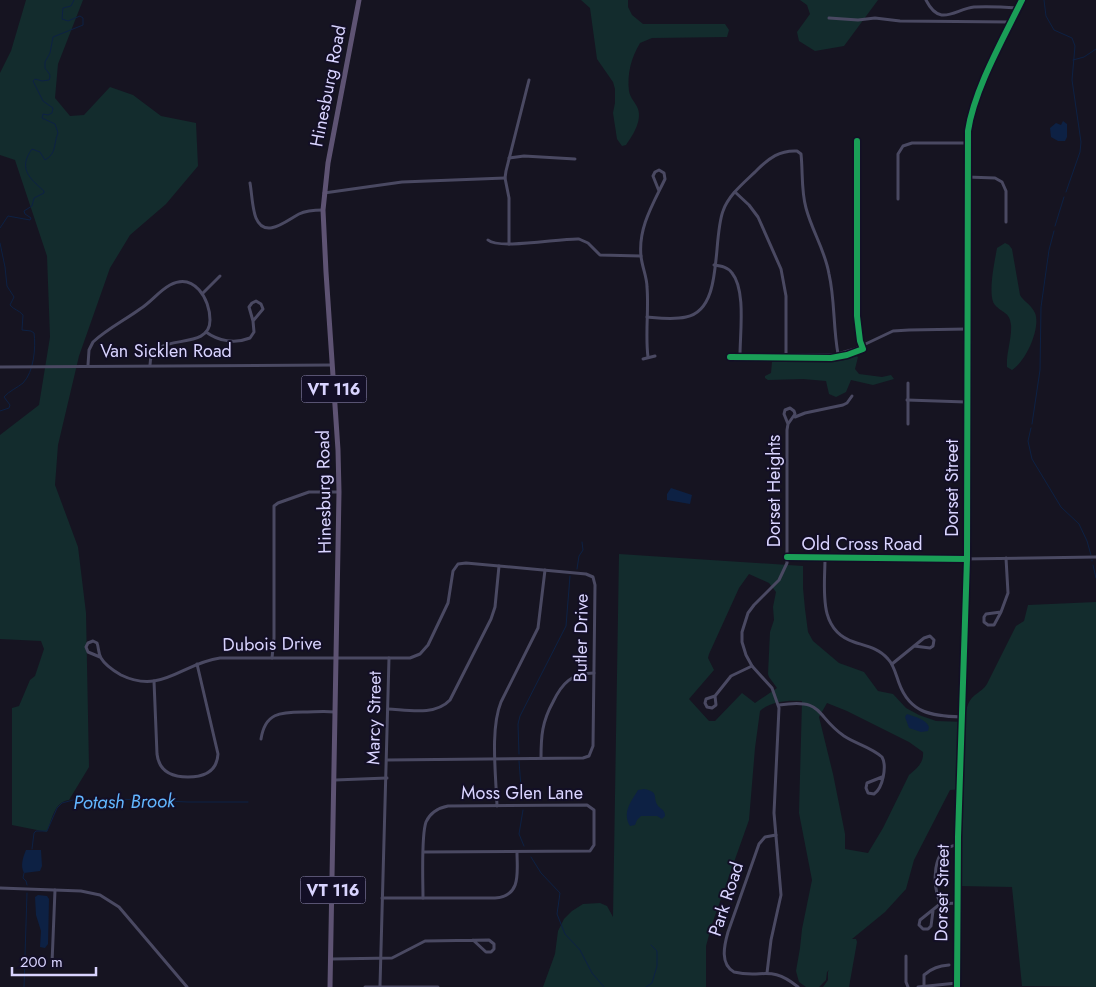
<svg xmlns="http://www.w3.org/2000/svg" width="1096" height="987" viewBox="0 0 1096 987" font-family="Jost,sans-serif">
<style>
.green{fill:#132c2d;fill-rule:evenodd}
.water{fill:#0d2144}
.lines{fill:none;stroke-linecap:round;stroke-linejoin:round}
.stream{stroke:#0d2144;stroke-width:1}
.street{stroke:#4a4962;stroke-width:3}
.secondary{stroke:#575674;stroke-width:4.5}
.primary{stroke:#5e5373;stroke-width:5}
.cycleway-casing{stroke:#130f26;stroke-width:9}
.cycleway{stroke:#1a9f57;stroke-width:6}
.labels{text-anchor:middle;stroke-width:4;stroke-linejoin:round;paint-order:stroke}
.shield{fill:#130f26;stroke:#9e99be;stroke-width:1}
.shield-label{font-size:16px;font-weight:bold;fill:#d9d4ff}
.street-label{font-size:18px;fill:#d9d4ff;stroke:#130f26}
.water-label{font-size:19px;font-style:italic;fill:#62b6ff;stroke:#130f26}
</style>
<rect width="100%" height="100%" fill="#161421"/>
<g class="green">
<path d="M26,0H83L58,64L55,98L70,116L84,115L110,87L133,95L161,116L196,123L198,166L166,204L130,235L110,268L79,356L58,445L55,485L78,547L86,613L89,767L69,800C54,802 52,819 47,832L12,825V708L19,706L30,680L35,676L44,649L41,641L0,639V435L39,405L50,337L47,256L15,160L0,155V73L11,51Z"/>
<path d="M581,0H628V7L632,15L643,24H725L729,30L727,37L652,38L640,43C631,58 627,74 629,91C630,98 636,103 638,109C642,121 633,135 626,145L622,146L617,139L613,113L615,103V89L613,82L597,59L590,8Z"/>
<polygon points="800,0 878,0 844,46 815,51 799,41 797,32 810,14 807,5"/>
<path d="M1005,243L1009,245L1012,249L1020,295C1024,302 1031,304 1035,313C1041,328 1026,361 1012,370L1007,367C1006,353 1012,339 1011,325C1010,312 1002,313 995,305C987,296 995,260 997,248Z"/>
<polygon points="856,356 858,357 855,369 859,374 882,377 891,375 894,379 873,385 851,380 846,392 836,397 829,394 826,381 803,379 768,380 765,378 765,376 771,373 772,362 775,360 831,362 844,360"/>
<path d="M619,554L803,566V588L805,609L808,632L813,641L839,663L864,672L878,691L893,694L906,708L919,715L936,721L965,722C966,712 966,702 975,695C980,691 983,690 987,684L1016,626L1024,621L1028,605L1096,602V987L1022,986L1012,887L959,886L963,789L950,790L914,860L906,889L885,912L852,939H856L857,942L849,987H823L828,980V972L829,970L827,972L826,980L819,987H806L799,982L796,971L800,948L802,929L812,880L799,813L802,701C789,700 770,701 760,711L755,748L749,820L712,924L706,946V987H543L555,954L558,931L564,919L572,911L583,904L600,903L607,906L613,917ZM749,574L769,583L776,592L773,607L774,620L770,632L768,674L769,677L777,688L755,703L742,693L715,721H709L689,699L714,670L708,658L709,654L739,588ZM827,703L847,711L909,742L923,752C924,763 917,768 909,775L883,828L868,853L845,849V834L833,774L819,717Z"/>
</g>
<g class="water">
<polygon points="1063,121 1067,124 1067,137 1065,141 1058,141 1051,137 1050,128 1056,123 1061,125"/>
<polygon points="671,488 692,495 690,504 667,500 667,494"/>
<path d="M907,714C915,717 926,719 929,727L928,731L921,732L909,728L905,717Z"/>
<path d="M644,789C660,792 652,797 658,806C662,810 665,810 665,816L662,819L657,816H641L637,820L635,825L630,826C622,812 631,802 638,790Z"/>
<path d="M26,850H41L42,866L40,871L24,873C20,866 23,857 26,850Z"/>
<polygon points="38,895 47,896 49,899 48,944 45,948 40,947 41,931 36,915 35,897"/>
</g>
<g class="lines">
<g class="stream">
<polyline points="1044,0 1046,16 1054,30 1072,38 1075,46 1072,80 1081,142 1080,152 1066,192"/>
<polyline points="1073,60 1084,57 1096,49"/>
<polyline points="1055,226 1064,197"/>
<path d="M0,228L8,216L30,220L31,218L25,214L24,211L32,206L34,198L44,193V191C29,178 18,168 32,149L40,152L45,160C57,153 53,145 58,133L55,124L42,118L43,114L48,115L52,113L53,108L43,101L33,81L35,79L42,81L49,80C52,74 47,72 45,68V62L50,53L53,37L83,25V18L80,16L68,21L62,19L63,8L71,6L74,0"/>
<path d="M0,243L5,267L7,286L14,297L10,305C14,310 19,310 23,315L22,330L31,331L34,333C36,347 34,372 23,383C17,388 9,391 4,397L10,405L9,408L0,411"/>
<polyline points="1032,424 1040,370 1041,307 1049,250 1054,231"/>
<polyline points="1031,428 1028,441 1032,459 1061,507 1079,524 1087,541 1091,555"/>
<polyline points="1092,560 1092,561"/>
<polyline points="1093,565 1096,578"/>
<polyline points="577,569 579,556 583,550 582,542"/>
<polyline points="519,754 518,724 520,716 566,626 570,576"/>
<polyline points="519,761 522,800"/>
<polyline points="523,810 519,834 524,846"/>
<polyline points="32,849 34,833 36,831 47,831 57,808 62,803 73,800 117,799 188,802 248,802"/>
<polyline points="531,857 541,873 560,893 557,914 565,934 580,950 592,973 604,987"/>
<polyline points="24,873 23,878 26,881 27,885"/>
<polyline points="24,987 27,893"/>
<polyline points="646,987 652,983 657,966 657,951 651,945"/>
</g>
<g class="street">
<path d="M926,0C940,28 955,9 974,7C989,6 1004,7 1018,8"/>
<polyline points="829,18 858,20 875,18 900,21 1011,22"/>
<polyline points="509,158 524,156 575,159"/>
<polyline points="967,177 995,178 1002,182 1006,191 1006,222"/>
<path d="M250,183C252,194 252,208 256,218C265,240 287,220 299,214C307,210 315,210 323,210"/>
<polyline points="735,192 749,205 758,217 781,269 786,296 786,355"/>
<polyline points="324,193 402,182 505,178"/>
<polyline points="898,199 898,154 903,146 912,143 967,143"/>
<path d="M488,240C499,250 561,238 579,239L588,243L600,255L641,256"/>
<polyline points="509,244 509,198 505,178 506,171 529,80"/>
<path d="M714,265C721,266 728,267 732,273C746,290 740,333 740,355"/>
<polyline points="203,293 220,276"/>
<path d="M647,317C659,318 673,320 686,317C724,310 712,240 723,211C729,194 745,182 757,170C769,158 780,150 797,151L801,154C803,173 801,190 806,208C812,231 825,250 829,274C835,300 833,327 838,354"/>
<path d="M206,332C218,341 235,344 250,338L254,332L253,321L263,309L261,304L256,301L252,303L249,307L253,321"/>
<polyline points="731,355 834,355 855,349 893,331 909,330 967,329"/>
<path d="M648,357C645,334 649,310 647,287C647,277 642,267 641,256C638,228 653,204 665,179L664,173L659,170L655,172L653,176L659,191"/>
<polyline points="643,359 655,356"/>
<path d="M88,365L89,350L93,342C107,329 125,320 140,309C151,302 159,291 170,285C194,272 210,299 210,320C210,354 150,329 150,365"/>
<polyline points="0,367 332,365"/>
<polyline points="908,383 908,424"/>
<polyline points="907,400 966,402"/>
<polyline points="795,417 805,413 843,405 847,403 852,396"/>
<polyline points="787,557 961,559 1096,557"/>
<path d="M825,558C825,589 817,630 854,642C866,646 879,648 888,659C894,665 896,675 899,683C910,714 933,716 961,717"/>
<polyline points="1001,612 994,625 988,625 984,622 984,617 986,614 1001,612 1008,593 1006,558"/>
<path d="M100,657L88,652L86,647L88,643L93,641L97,643C99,648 98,653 101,658C105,665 114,671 121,675C162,695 182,663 220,658H410L420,654L428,645L448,603L453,571L458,564L466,563L586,574L593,577L595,585L593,746L589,756L583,758L387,760"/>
<polyline points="272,658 274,638 274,506 278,503 309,492 339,492"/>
<polyline points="892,664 924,638 930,636 934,640 933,646 930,648 914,646"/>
<path d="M154,681L157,754C159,772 172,777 188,777C204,777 217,772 218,754L197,664"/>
<polyline points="715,696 716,705 712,708 707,707 705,703 706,699 715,696 731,676 752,666"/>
<path d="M779,705C825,698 814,715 844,736C856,744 871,747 882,757C887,766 883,788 874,794L868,793L866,788L867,783L882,777"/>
<path d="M388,709C408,710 435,716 450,700L491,619L495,607L499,566"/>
<path d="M261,739C265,713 280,712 303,712C314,712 324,711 335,712"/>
<path d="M541,758C541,736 542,722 553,702C562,683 572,673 594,673"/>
<polyline points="335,780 387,778"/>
<path d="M497,806C496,776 490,729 501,702L538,628L545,570"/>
<path d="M776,835L765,837L759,844L728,932C724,946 720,964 734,972C763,979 770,964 798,987"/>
<polyline points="0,888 81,891 100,895 119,907 187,987"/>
<path d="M382,898H495C522,896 517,872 517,852"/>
<path d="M423,898C423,881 421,836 426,822C430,813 438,808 448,806L587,805L594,810V845L590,851L424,852"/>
<path d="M940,904C933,885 930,847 958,845"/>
<polyline points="933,911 931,926 928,929 923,929 919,925 920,920 940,904 957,903"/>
<polyline points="906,956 906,982 908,987"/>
<polyline points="331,959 392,958 425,941 489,940 494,944 494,949 491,952 486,952 473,940"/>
<polyline points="52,963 55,890"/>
<polyline points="767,973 771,940 781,895 774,813 779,708 772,688 752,666 746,655 742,642 742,632 748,613 754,605 779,580 787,563 787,430 788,424 795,414 794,411 790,408 785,410 784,414 788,424"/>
<polyline points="380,986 389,658"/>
<polyline points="365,987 438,987"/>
<polyline points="918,987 957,983"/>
<path d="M924,987V975C932,968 939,966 949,965"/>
</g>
<path class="secondary" d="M957,987L958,837L967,559L968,131C974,90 1003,39 1022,0"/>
<polyline class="primary" points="330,987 339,492 338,450 326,272 323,210 328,163 359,0"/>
<g class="cycleway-casing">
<g id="cycleway">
<polyline points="730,357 831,358 847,355 863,349 860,341 857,316 857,141"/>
<polyline points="787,557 967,559"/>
<path d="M957,987L958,837L967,559L968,131C974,90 1003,39 1022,0"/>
</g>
</g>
<use href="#cycleway" class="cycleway"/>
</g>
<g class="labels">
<g class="shield">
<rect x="301.5" y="375.5" width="65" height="27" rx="4"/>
<rect x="300.5" y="876.5" width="65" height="27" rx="4"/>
</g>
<g class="shield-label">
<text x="334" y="395">VT 116</text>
<text x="333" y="896">VT 116</text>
</g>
<g class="street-label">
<text transform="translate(328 86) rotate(-79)" y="6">Hinesburg Road</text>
<text x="166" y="357">Van Sicklen Road</text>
<text transform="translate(952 488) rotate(-90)" y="6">Dorset Street</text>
<text transform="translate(774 491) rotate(-90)" y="6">Dorset Heights</text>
<text transform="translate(324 492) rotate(-91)" y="6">Hinesburg Road</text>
<text x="862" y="550">Old Cross Road</text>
<text transform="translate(581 638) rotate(-89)" y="6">Butler Drive</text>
<text transform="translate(272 644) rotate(-1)" y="6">Dubois Drive</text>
<text transform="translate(374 718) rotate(-89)" y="6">Marcy Street</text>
<text x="522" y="799">Moss Glen Lane</text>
<text transform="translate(942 893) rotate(-89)" y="6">Dorset Street</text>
<text transform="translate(726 899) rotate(-72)" y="6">Park Road</text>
</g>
<g class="water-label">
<text transform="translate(124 801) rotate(-1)" y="7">Potash Brook</text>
</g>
</g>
<path d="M12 967v8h84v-8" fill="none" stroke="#d9d4ff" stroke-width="2.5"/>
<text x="20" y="967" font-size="15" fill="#d9d4ff" stroke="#130f26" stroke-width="4" paint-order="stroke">200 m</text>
</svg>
